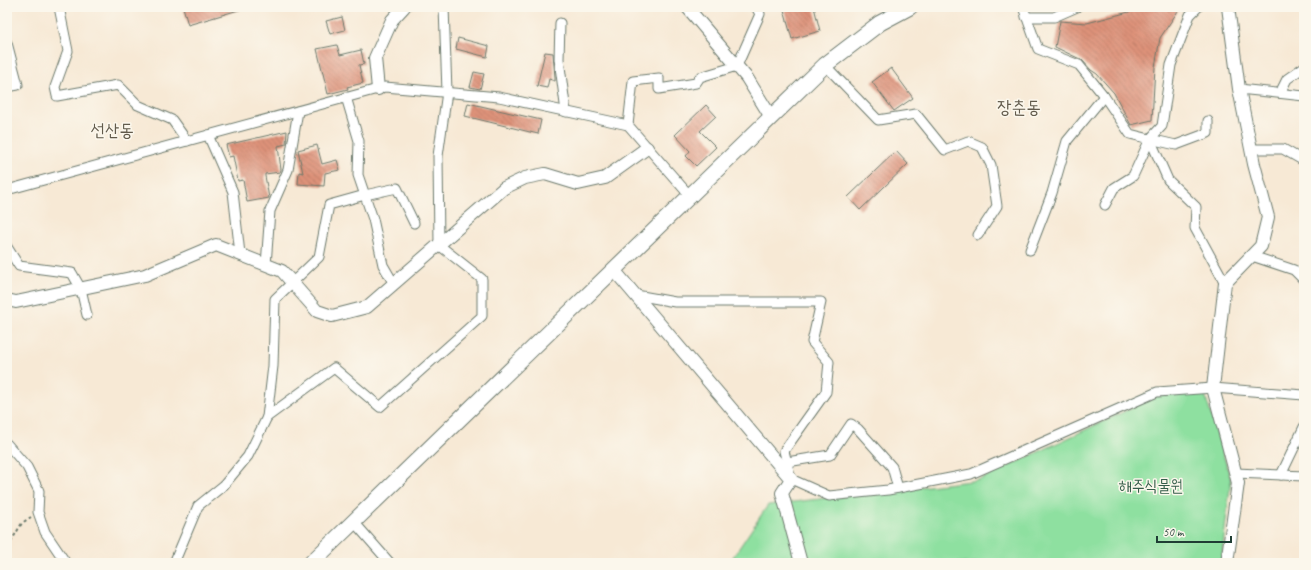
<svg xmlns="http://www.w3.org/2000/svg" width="1311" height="570" viewBox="0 0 1311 570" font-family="Caveat,'Poor Story',sans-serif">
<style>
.green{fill:#8ee0a0;stroke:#568e6a}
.building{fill:url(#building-back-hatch)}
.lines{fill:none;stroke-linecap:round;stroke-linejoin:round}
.minor-casing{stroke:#6b796c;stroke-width:11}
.tertiary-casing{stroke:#6b796c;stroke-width:14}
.primary-casing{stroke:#6b796c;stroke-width:17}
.path{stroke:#6b796c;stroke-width:2;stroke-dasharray:3 3;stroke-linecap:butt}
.minor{stroke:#fff;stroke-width:9}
.tertiary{stroke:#fff;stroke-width:12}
.primary{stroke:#fff;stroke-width:15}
.labels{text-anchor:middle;stroke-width:3;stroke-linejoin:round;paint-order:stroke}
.park-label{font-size:16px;fill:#355e4a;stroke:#fbf7ec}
.quarter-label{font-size:18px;fill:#625b4c;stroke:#fbf7ec}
</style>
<defs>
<pattern id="building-back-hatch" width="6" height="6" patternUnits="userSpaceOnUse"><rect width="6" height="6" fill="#de9279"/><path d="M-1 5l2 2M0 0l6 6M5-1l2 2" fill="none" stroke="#b37864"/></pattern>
</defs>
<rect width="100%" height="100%" fill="#fbf7ec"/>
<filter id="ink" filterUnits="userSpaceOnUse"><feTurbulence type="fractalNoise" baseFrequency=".025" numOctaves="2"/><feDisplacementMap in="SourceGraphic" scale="8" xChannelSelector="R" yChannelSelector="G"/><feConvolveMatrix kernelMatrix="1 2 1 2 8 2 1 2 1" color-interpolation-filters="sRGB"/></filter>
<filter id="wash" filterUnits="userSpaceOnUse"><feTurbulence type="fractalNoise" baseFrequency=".012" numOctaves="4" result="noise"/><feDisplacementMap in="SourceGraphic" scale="16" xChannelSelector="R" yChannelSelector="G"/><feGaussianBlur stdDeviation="0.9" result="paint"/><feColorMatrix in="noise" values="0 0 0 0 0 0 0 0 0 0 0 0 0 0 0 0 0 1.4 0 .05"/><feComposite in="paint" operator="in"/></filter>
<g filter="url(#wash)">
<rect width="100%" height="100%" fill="#f7e9d5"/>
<polygon class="green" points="1204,392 1231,480 1221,563 729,563 768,505 979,480 1157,396"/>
<g id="blocks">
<g class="building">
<polygon points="183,7 242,7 242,9 188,25"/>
<polygon points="797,7 814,7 820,31 792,39 784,10"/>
<polygon points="1137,7 1174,7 1178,11 1160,38 1155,67 1152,120 1131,125 1114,93 1097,74 1091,70 1082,60 1055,47 1060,21 1087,23 1129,12"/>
<polygon points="342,17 345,30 330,34 326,21"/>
<polygon points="458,38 489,46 487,57 456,49"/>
<polygon points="337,45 340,55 361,50 364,64 359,65 363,83 347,87 348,89 328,94 317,49"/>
<polygon points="545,52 553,53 555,77 555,81 549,79 547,88 537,86"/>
<polygon points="891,68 913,98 894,111 872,82"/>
<polygon points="474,72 484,74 480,89 470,87"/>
<polygon points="468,103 541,120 538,134 465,116"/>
<polygon points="706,105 716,116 700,131 716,147 696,166 686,156 690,151 675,135"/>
<polygon points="287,131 286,144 278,146 281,170 280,172 265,174 265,176 269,198 247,202 243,180 238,181 233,156 229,157 226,145"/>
<polygon points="317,145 322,164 337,160 340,170 325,173 324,186 298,184 299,172 303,173 298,150"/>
<polygon points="896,151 908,164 860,210 848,197"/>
</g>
</g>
</g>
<g filter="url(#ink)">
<use href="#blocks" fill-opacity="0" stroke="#6b796c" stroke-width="1"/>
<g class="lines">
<g class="minor-casing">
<g id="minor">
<polyline points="59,7 68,51 55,87 57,96 118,85 138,105 172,120 187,141"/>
<polyline points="1023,7 1038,49 1079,65 1104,96 1130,134 1150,139 1162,126 1171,65 1190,15 1198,7"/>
<polyline points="1026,17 1054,17 1077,7"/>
<polyline points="560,23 559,59 566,112"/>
<polyline points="7,43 18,85 7,87"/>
<polyline points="825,65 878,120 916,114 945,150 968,141 982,147 991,165 997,206 978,235"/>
<polyline points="1239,89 1304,96"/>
<polyline points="1280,93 1287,79 1304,67"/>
<polyline points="346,97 359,141 358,175 373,219 383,265 394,284"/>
<polyline points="628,125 633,81 659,78 659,89 696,83 700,77 737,66 760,14 756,7"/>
<polyline points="208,135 233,192 240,254"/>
<polyline points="1150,139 1176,145 1208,133 1208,121"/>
<polyline points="1251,149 1283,149 1304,161"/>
<polyline points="7,190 385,87 499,97 628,125 690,196"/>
<polyline points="1105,205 1114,188 1133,176 1150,139 1168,180 1196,207 1195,228 1225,283"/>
<polyline points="7,247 19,266 72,273 81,289 87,315"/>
<polyline points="1030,250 1052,193 1067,141 1104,96"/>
<polyline points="1252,256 1294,270 1304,280"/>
<polyline points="266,265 270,211 288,170 298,111"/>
<polyline points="636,295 675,302 821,302 812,342 829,362 826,392 784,451 791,479 829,496 888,490 971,474 1157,392 1213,388 1304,395"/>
<polyline points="267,417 273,366 275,299 319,257 329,205 365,195 397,188 414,223"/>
<polyline points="7,444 27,467 39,491 38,512 45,532 66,563"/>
<polyline points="787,462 830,455 851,424 858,429 892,467 898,488"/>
<polyline points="1235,473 1304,476"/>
<polyline points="1281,475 1304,427"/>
<polyline points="354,522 390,563"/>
<polyline points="174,563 198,506 224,485 248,456 267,417 334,368 380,407 482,316 482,279 439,245 438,156 447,92 444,7"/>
</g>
</g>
<g class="tertiary-casing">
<g id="tertiary">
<polyline points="687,7 747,78 771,117"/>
<polyline points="378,89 375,58 392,20 404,7"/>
<polyline points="614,270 791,479 782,493 801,563"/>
<polyline points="7,300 16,302 145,275 216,245 282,271 317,311 332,316 367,307 504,188 525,178 545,174 578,184 605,178 647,148"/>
<polyline points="1227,563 1238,483 1213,388 1225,283 1261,246 1268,217 1254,164 1239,89 1228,7"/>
</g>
</g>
<g class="primary-casing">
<polyline id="primary" points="311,563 825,65 880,23 910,7"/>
</g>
<polyline class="path" points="7,546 9,545 22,523 31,517"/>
<use href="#minor" class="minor"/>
<use href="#tertiary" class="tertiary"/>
<use href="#primary" class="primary"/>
</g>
</g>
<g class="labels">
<g class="park-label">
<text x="1151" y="491">해주식물원</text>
</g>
<g class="quarter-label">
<text x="1019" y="113">장춘동</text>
<text x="112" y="136">선산동</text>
</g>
</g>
<rect width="1311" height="570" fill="none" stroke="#fbf7ec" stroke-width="24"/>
<path d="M1157 536v6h74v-6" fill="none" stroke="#1f3d34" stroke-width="2"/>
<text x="1163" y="536" font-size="12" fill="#1f3d34" stroke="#fbf7ec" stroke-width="3" paint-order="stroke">50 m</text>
</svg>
